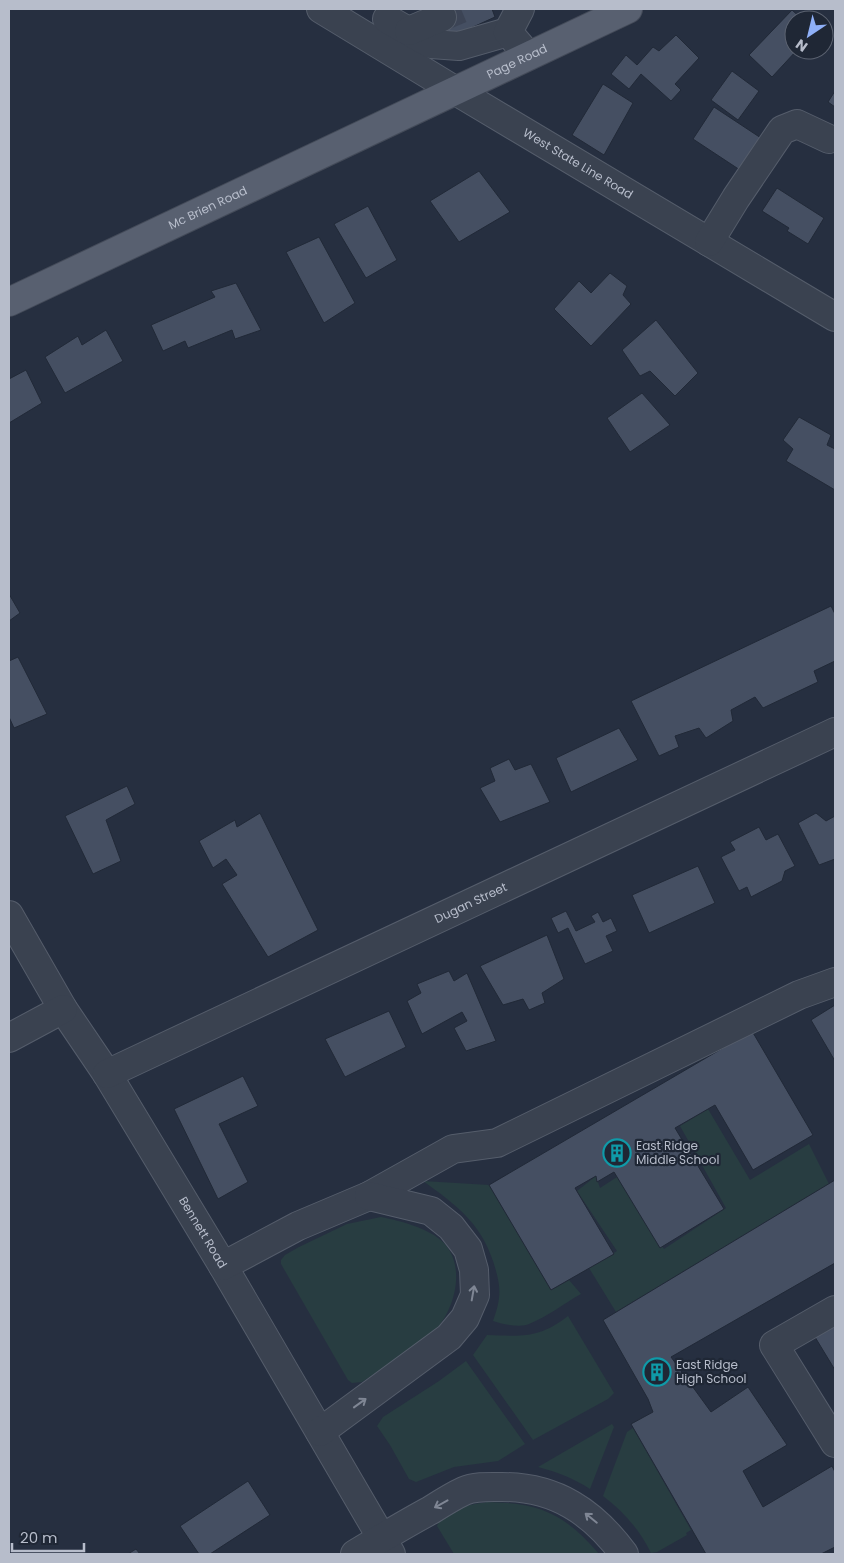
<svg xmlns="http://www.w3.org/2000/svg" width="844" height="1563" viewBox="0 0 844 1563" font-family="Poppins,sans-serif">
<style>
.green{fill:#283d41}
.building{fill:#454f62;stroke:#212937}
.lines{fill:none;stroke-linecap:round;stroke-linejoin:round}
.minor-tunnel{stroke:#3c4455;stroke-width:28;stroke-dasharray:28 14;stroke-linecap:butt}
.minor-casing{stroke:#555d6b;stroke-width:30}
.major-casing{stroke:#444b59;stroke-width:30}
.minor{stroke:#3a4250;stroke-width:28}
.major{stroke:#586070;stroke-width:28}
.oneway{stroke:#7f8694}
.labels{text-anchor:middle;stroke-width:4.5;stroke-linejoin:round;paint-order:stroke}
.street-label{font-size:12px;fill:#b7bdcb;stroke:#1f2735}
.poi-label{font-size:12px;fill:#b7bdcb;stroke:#1f2735;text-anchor:start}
</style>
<rect width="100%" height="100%" fill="#262f40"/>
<g class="green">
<polygon points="708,1109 750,1180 809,1144 829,1184 616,1312 589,1268 617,1251 577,1191 596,1176 600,1188 617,1177 664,1249 726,1208 680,1126"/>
<path d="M423,1181L489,1185L551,1290L569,1280L581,1294C563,1304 547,1317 529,1324C521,1328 501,1324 493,1321C502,1296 501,1286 493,1261C480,1222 455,1204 423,1181Z"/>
<path d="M381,1217C401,1221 429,1228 444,1243C468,1269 453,1316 429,1337C423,1342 414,1347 407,1352C392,1362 377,1372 362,1382L352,1383L348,1380L281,1264V1260L285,1255L299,1247L347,1224Z"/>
<path d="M568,1316L614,1393L608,1399L533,1440L473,1355L487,1335C523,1336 538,1339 568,1316Z"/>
<polygon points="466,1361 525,1444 498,1461 454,1467 416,1482 409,1479 390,1445 377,1426 383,1417 439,1381"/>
<path d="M612,1424L614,1427L590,1489C573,1478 557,1472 538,1467Z"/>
<path d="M633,1428L691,1530L686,1533L687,1535L657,1552L651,1553C639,1529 624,1512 603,1496L627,1432Z"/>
<path d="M487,1502C540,1503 565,1514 599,1554H454L437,1526C439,1522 441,1518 444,1515C451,1507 476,1504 487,1502Z"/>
</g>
<g class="building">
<polygon points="438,9 492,9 495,17 451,37"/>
<polygon points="792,10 803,20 794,20 794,50 797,50 772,77 749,55"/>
<polygon points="676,35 699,58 675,84 681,90 671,101 641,74 629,89 611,74 626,55 637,65 653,47 659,51"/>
<polygon points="732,71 759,91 738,120 711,100"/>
<polygon points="603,84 633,103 604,155 572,135"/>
<polygon points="835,91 835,107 828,102"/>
<polygon points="714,107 761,138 740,170 693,139"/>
<polygon points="479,171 510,212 459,242 430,201"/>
<polygon points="777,188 824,218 808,244 787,231 789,228 762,211"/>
<polygon points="368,206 397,260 366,278 334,224"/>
<polygon points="319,237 355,303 324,323 286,252"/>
<polygon points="610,273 627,286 623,295 631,304 591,346 554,309 579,281 591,293"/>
<polygon points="236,283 261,330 235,339 232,330 188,348 185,341 163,351 151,325 215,297 211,291"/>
<polygon points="656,320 698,373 675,396 650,371 640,376 622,350"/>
<polygon points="106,330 123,361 65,393 45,357 78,336 82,345"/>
<polygon points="26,370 42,403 9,423 9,379"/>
<polygon points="642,393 670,425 630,452 607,418"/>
<polygon points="799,417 831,435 827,445 835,449 835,490 786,461 793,449 783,440"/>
<polygon points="9,594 20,613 9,621"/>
<polygon points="831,606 835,614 835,661 814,671 818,682 763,708 755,697 731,710 733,721 706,738 699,728 675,736 679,747 659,756 631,701"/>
<polygon points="18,657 47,714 14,728 9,717 9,661"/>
<polygon points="619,728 638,760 571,792 556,758"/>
<polygon points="509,759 515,770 531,764 550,802 500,822 480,788 495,781 490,768"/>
<polygon points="127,786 135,804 106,820 121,861 93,874 65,816"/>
<polygon points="260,813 318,930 268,957 222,884 237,875 226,859 213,868 199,841 235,820 237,827"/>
<polygon points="816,813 826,821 835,816 835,859 819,865 798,823"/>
<polygon points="759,827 766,840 778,834 795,866 785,871 782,881 751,897 747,887 739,891 721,857 735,850 730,842"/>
<polygon points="698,866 715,903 649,933 632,895"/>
<polygon points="566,911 576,931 595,922 591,916 598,912 603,922 611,918 617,931 606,936 613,951 585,964 568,928 558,933 551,918"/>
<polygon points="547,935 564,979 542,993 545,1003 529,1010 523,999 503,1005 480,966"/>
<polygon points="449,971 454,981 467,973 496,1041 466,1051 454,1028 467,1021 462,1012 422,1034 407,1001 421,993 417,984"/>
<polygon points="835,1005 835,1061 811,1020"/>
<polygon points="389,1011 406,1047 345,1077 325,1039"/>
<polygon points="752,1031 813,1135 753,1170 715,1105 675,1128 724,1209 660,1248 614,1172 597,1182 596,1176 575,1188 614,1254 551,1290 489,1185"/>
<polygon points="243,1076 258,1106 219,1124 248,1182 218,1199 174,1109"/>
<polygon points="835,1180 835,1263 671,1357 711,1412 748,1387 787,1445 743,1471 763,1507 832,1466 835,1472 835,1547 821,1554 706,1554 631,1424 653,1412 648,1399 603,1320"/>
<polygon points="835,1325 835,1370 815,1337"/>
<polygon points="248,1481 270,1515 210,1554 199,1554 180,1526"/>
<polygon points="136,1549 140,1554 128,1554"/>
</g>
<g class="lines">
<polyline class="minor-tunnel" points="442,17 461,9"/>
<g class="minor-casing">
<g id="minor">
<path id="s1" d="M321,9L456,91L835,317"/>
<polyline points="387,19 431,44 459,46 508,32"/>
<polyline points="409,31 442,17"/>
<polyline points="520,46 508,32 520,9"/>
<polyline points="709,242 736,198 782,130 797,124 829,139"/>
<path id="s2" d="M9,915L63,1009L107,1074L223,1266L391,1554"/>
<polyline points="9,1038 63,1009"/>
<path id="s3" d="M107,1074L835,732"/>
<polyline points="223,1266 298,1226 369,1196 453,1149 497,1143 799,995 835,982"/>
<polyline points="835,1310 774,1345 835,1443"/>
<polyline points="320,1432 449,1337 465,1318 475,1295 474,1270 468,1249 451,1227 431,1211 369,1196"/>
<path d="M355,1554C380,1539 405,1524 431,1510C442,1503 453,1496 464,1491C475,1486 491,1487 502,1487C556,1487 593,1512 624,1554"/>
</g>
</g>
<g class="major-casing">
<g id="major">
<path id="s4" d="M9,302L628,9"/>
</g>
</g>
<use href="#minor" class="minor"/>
<use href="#major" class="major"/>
</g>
<defs><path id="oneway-shaft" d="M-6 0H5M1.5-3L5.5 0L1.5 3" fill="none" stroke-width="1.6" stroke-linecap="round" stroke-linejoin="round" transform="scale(1.25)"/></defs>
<g class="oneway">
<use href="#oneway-shaft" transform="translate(473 1293) rotate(-80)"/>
<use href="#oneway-shaft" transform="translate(360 1403) rotate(-36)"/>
<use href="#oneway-shaft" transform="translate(441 1504) rotate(151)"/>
<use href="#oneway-shaft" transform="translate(591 1518) rotate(-141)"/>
</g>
<defs>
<g id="building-ring" transform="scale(1.4375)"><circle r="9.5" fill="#1f2735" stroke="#0f9aa8" stroke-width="1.5"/><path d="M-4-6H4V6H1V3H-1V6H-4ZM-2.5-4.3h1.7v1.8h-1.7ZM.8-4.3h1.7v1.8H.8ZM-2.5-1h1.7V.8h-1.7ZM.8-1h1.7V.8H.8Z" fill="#0f9aa8"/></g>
</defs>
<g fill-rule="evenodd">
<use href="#building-ring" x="617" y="1153"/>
<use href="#building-ring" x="657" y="1372"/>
</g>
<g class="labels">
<g class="street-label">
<text dy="4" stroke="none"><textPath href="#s4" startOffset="562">Page Road</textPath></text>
<text dy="4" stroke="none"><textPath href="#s1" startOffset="300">West State Line Road</textPath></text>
<text dy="4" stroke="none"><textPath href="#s4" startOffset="220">Mc Brien Road</textPath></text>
<text dy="4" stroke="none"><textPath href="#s3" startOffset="402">Dugan Street</textPath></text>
<text dy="4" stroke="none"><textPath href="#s2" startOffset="372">Bennett Road</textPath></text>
</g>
<g class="poi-label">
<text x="636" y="1150">East Ridge<tspan x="636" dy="14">Middle School</tspan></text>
<text x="676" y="1369">East Ridge<tspan x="676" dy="14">High School</tspan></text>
</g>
</g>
<rect width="844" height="1563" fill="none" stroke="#b7bdcb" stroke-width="20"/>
<g transform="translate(809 35) rotate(215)"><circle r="24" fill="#1f2735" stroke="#5c6371"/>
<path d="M0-4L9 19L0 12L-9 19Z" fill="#8fb0f8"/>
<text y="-8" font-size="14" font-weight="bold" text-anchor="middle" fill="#b7bdcb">N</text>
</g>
<path d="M12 1543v8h72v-8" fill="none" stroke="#b7bdcb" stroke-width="2.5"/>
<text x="20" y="1543" font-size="15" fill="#b7bdcb" stroke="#1f2735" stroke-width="4" paint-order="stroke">20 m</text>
</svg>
